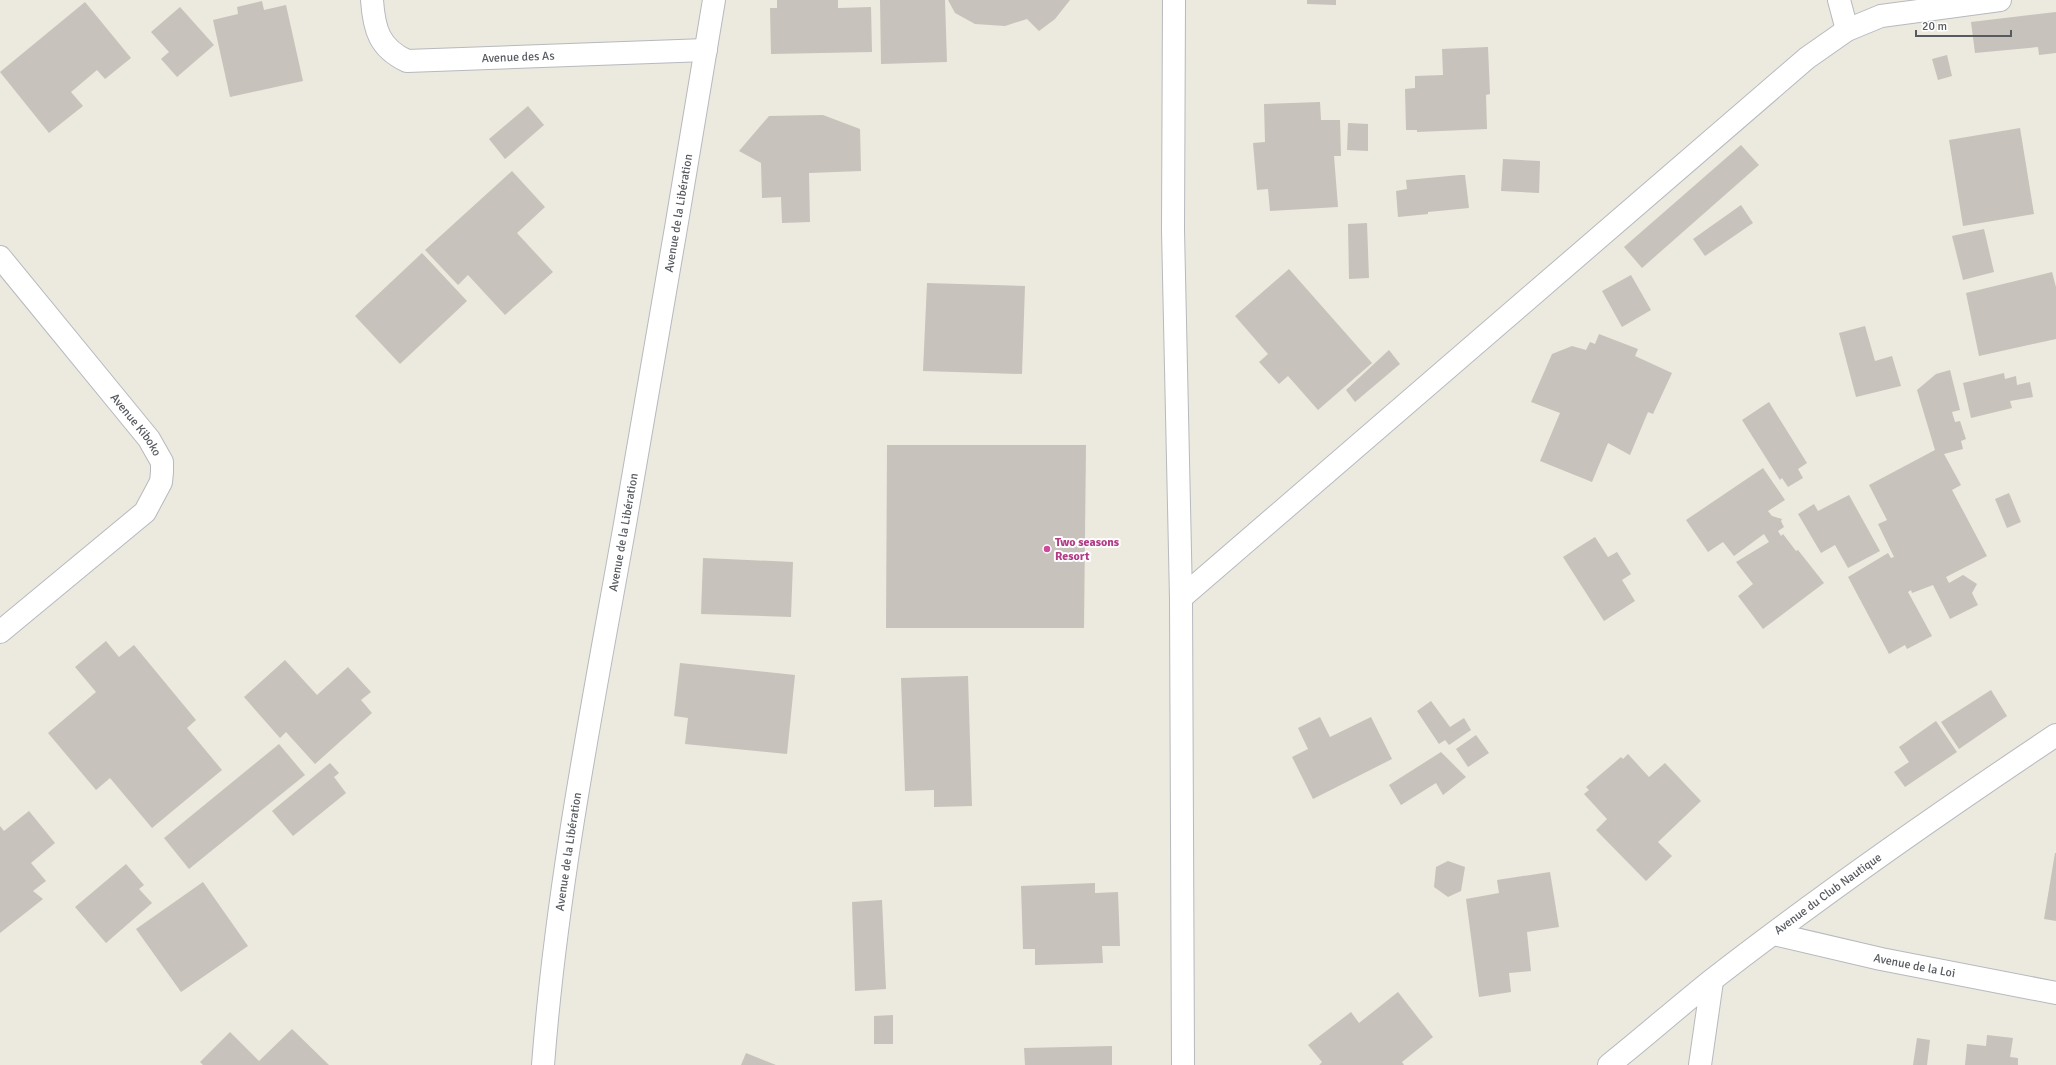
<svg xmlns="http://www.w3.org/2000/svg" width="2056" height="1065" viewBox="0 0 2056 1065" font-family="Signika,sans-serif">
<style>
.building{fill:#c7c2bb}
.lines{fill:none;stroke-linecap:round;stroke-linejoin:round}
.minor-casing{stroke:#b6b9be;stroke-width:24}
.minor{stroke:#fff;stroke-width:22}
.hotel-dot{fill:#d1479c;stroke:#fff;stroke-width:1.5}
.labels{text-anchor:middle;stroke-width:4;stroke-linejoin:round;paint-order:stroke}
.street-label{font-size:12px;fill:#575b60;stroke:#fff}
.hotel-label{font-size:12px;font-weight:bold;fill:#b23c85;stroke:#fff;text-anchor:start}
</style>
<rect width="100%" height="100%" fill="#ece9de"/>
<g class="building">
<polygon points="777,0 838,0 838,8 871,7 872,52 771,54 770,8 777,8"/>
<polygon points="880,0 945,0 947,62 881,64"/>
<polygon points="948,0 1070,0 1055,19 1039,31 1027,19 1005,26 975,24 955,13"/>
<polygon points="1307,0 1336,0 1336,5 1307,4"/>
<polygon points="262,1 264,10 286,5 303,81 230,97 213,20 238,14 237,7"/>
<polygon points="85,2 131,58 105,79 97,70 71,92 83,106 49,133 0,72"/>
<polygon points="180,7 214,45 177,77 161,59 169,52 151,32"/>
<polygon points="2056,12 2056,53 2039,55 2038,47 1975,53 1971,22"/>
<polygon points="1488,47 1490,94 1486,95 1487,129 1417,132 1417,130 1406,130 1405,89 1415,88 1415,76 1443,75 1442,49"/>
<polygon points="1947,55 1952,76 1938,80 1932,59"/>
<polygon points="1320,102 1321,120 1340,120 1341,156 1334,156 1338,207 1270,211 1268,189 1257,190 1253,143 1265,142 1264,104"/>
<polygon points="528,106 544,125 505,159 489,139"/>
<polygon points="823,115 860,129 861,171 809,173 810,222 782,223 781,197 762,198 761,163 739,151 769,116"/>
<polygon points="1348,123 1368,124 1368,151 1347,150"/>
<polygon points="2020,128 2034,214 1963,226 1949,140"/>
<polygon points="1741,145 1759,165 1642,268 1624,247"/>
<polygon points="1503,159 1540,161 1539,193 1501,191"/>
<polygon points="512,171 545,207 517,233 553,272 505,315 468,275 458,285 425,250"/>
<polygon points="1460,175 1465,175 1469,208 1428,212 1428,214 1398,217 1396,191 1407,189 1406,180"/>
<polygon points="1741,205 1753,223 1705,256 1693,239"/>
<polygon points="1367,223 1369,278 1349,279 1348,224"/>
<polygon points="1984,229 1994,272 1963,280 1952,236"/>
<polygon points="422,253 467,301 400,364 355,316"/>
<polygon points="1289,269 1372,363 1318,410 1288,376 1279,384 1259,362 1268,354 1235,316"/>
<polygon points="2052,272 2056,287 2056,339 1979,356 1966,293"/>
<polygon points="1631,275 1651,310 1622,327 1602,291"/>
<polygon points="927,283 1025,286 1022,374 923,371"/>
<polygon points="1865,326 1875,361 1892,356 1901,386 1856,397 1839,333"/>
<polygon points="1599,334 1638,349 1635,356 1672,373 1653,414 1648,412 1630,455 1608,443 1592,482 1540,461 1560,413 1531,402 1552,354 1572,346 1586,350 1590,342 1595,344"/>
<polygon points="1389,350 1400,364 1355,402 1346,390"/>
<polygon points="1950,370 1960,410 1952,412 1955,422 1960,421 1966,439 1961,441 1963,449 1944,454 1961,485 1952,490 1987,556 1946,577 1949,583 1963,575 1977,584 1972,593 1978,605 1950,619 1933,585 1912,593 1911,590 1908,592 1932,636 1907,649 1905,645 1889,654 1848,577 1888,553 1891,558 1894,557 1878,524 1887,520 1869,485 1935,450 1917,390 1936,374"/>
<polygon points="2004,373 2005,379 2016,376 2017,385 2030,382 2033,397 2010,401 2012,408 1971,418 1963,383"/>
<polygon points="1769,402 1807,463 1798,469 1803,478 1788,487 1782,478 1780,480 1742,420"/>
<polygon points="887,445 1086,445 1084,628 886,628"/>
<polygon points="1763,468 1785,500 1768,511 1772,516 1782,519 1781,521 1784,527 1778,531 1781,536 1783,534 1796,551 1798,550 1824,583 1763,629 1738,596 1753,584 1736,562 1769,542 1764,534 1734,556 1723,542 1708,552 1686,520"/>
<polygon points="2009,493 2021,522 2007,528 1995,499"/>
<polygon points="1849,495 1880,551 1848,568 1835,545 1821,553 1798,514 1814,504 1818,511"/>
<polygon points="1595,537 1608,557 1617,552 1631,574 1622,580 1635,601 1604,621 1563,557"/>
<polygon points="703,558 793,562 791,617 701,614"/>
<polygon points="106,641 119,657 134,645 196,720 187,728 222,770 152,828 110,778 96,790 48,733 96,692 75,667"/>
<polygon points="285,660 317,695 348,667 371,692 361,700 372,713 315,764 286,732 280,738 244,697"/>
<polygon points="680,663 795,675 787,754 685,744 688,718 674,716"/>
<polygon points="968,676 972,806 934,807 934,790 905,791 901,678"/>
<polygon points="1991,690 2007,716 1959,749 1941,722"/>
<polygon points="1431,701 1450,727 1464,718 1471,730 1449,745 1445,740 1439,744 1417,711"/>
<polygon points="1320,717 1330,737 1371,717 1392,759 1313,799 1292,757 1308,749 1298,728"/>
<polygon points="1936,721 1957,752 1905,787 1894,772 1909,762 1899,747"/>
<polygon points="1476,735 1489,753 1468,767 1456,749"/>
<polygon points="279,744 305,775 189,869 164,838"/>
<polygon points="1441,752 1466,777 1443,795 1436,783 1401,805 1389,785"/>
<polygon points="1628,754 1649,777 1665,763 1701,801 1658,842 1672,856 1646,881 1596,830 1607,819 1584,794 1589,790 1586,787 1621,757 1623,759"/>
<polygon points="330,763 339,773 334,777 346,793 293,836 272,811"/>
<polygon points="29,811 55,843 31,863 46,881 33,891 43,899 0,933 0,826 4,831"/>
<polygon points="2055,853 2056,853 2056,921 2044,919"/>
<polygon points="1448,861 1465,867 1461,891 1448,897 1434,887 1436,867"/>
<polygon points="126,864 144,885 139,889 152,903 106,943 75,907"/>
<polygon points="1550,872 1559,927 1527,932 1531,971 1509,973 1511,992 1479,997 1466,899 1499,893 1497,880"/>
<polygon points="203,882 248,946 181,992 136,929"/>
<polygon points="1095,883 1095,893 1118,892 1120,946 1102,946 1103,963 1035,965 1035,949 1023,949 1021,886"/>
<polygon points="882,900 886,989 855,991 852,902"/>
<polygon points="1398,992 1433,1037 1402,1062 1404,1065 1319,1065 1322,1062 1308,1045 1351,1012 1359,1023"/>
<polygon points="893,1015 893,1044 874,1044 874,1016"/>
<polygon points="292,1029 329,1065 203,1065 200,1062 230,1032 259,1061"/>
<polygon points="1987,1035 2013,1038 2010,1057 2018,1058 2018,1065 1965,1065 1967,1044 1986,1046"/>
<polygon points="1917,1038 1930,1040 1927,1065 1913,1065"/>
<polygon points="1112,1046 1112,1065 1025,1065 1024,1048"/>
<polygon points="746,1053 776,1065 741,1065"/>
</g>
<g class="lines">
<g class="minor-casing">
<g id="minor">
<path id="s1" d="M372,0C374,29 379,48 407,61L706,50"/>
<polyline points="1174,0 1173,230 1181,598 1183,1065"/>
<polyline points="1839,0 1847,30"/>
<path id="s2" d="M0,257L149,439L162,462V472L161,482L145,512L0,632"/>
<polyline points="1181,598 1807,58 1847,30 1881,16 2000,0"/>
<path id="s3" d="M1774,934L1881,959L2056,993"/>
<path id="s4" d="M543,1065C557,883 593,704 625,524C656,349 685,175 714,0"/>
<path id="s5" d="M1609,1065C1644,1037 1677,1008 1712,980C1823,894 1939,813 2056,735"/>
<polyline points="1700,1065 1712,981"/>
</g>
</g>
<use href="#minor" class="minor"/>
</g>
<circle class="hotel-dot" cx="1047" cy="549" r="4"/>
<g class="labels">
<g class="street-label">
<text dy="4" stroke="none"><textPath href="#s1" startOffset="186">Avenue des As</textPath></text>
<text dy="4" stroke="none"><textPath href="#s4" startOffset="863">Avenue de la Libération</textPath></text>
<text dy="4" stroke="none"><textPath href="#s2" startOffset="216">Avenue Kiboko</textPath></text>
<text dy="4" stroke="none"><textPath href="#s4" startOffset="539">Avenue de la Libération</textPath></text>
<text dy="4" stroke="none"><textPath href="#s4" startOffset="215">Avenue de la Libération</textPath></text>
<text dy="4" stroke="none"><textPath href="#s5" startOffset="278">Avenue du Club Nautique</textPath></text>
<text dy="4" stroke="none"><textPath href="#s3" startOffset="144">Avenue de la Loi</textPath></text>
</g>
<g class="hotel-label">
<text x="1055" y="546">Two seasons<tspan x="1055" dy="14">Resort</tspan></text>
</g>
</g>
<path d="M1916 30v6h95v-6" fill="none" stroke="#575b60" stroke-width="2"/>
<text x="1922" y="30" font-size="12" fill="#575b60" stroke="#ffffff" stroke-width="3" paint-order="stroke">20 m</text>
</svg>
